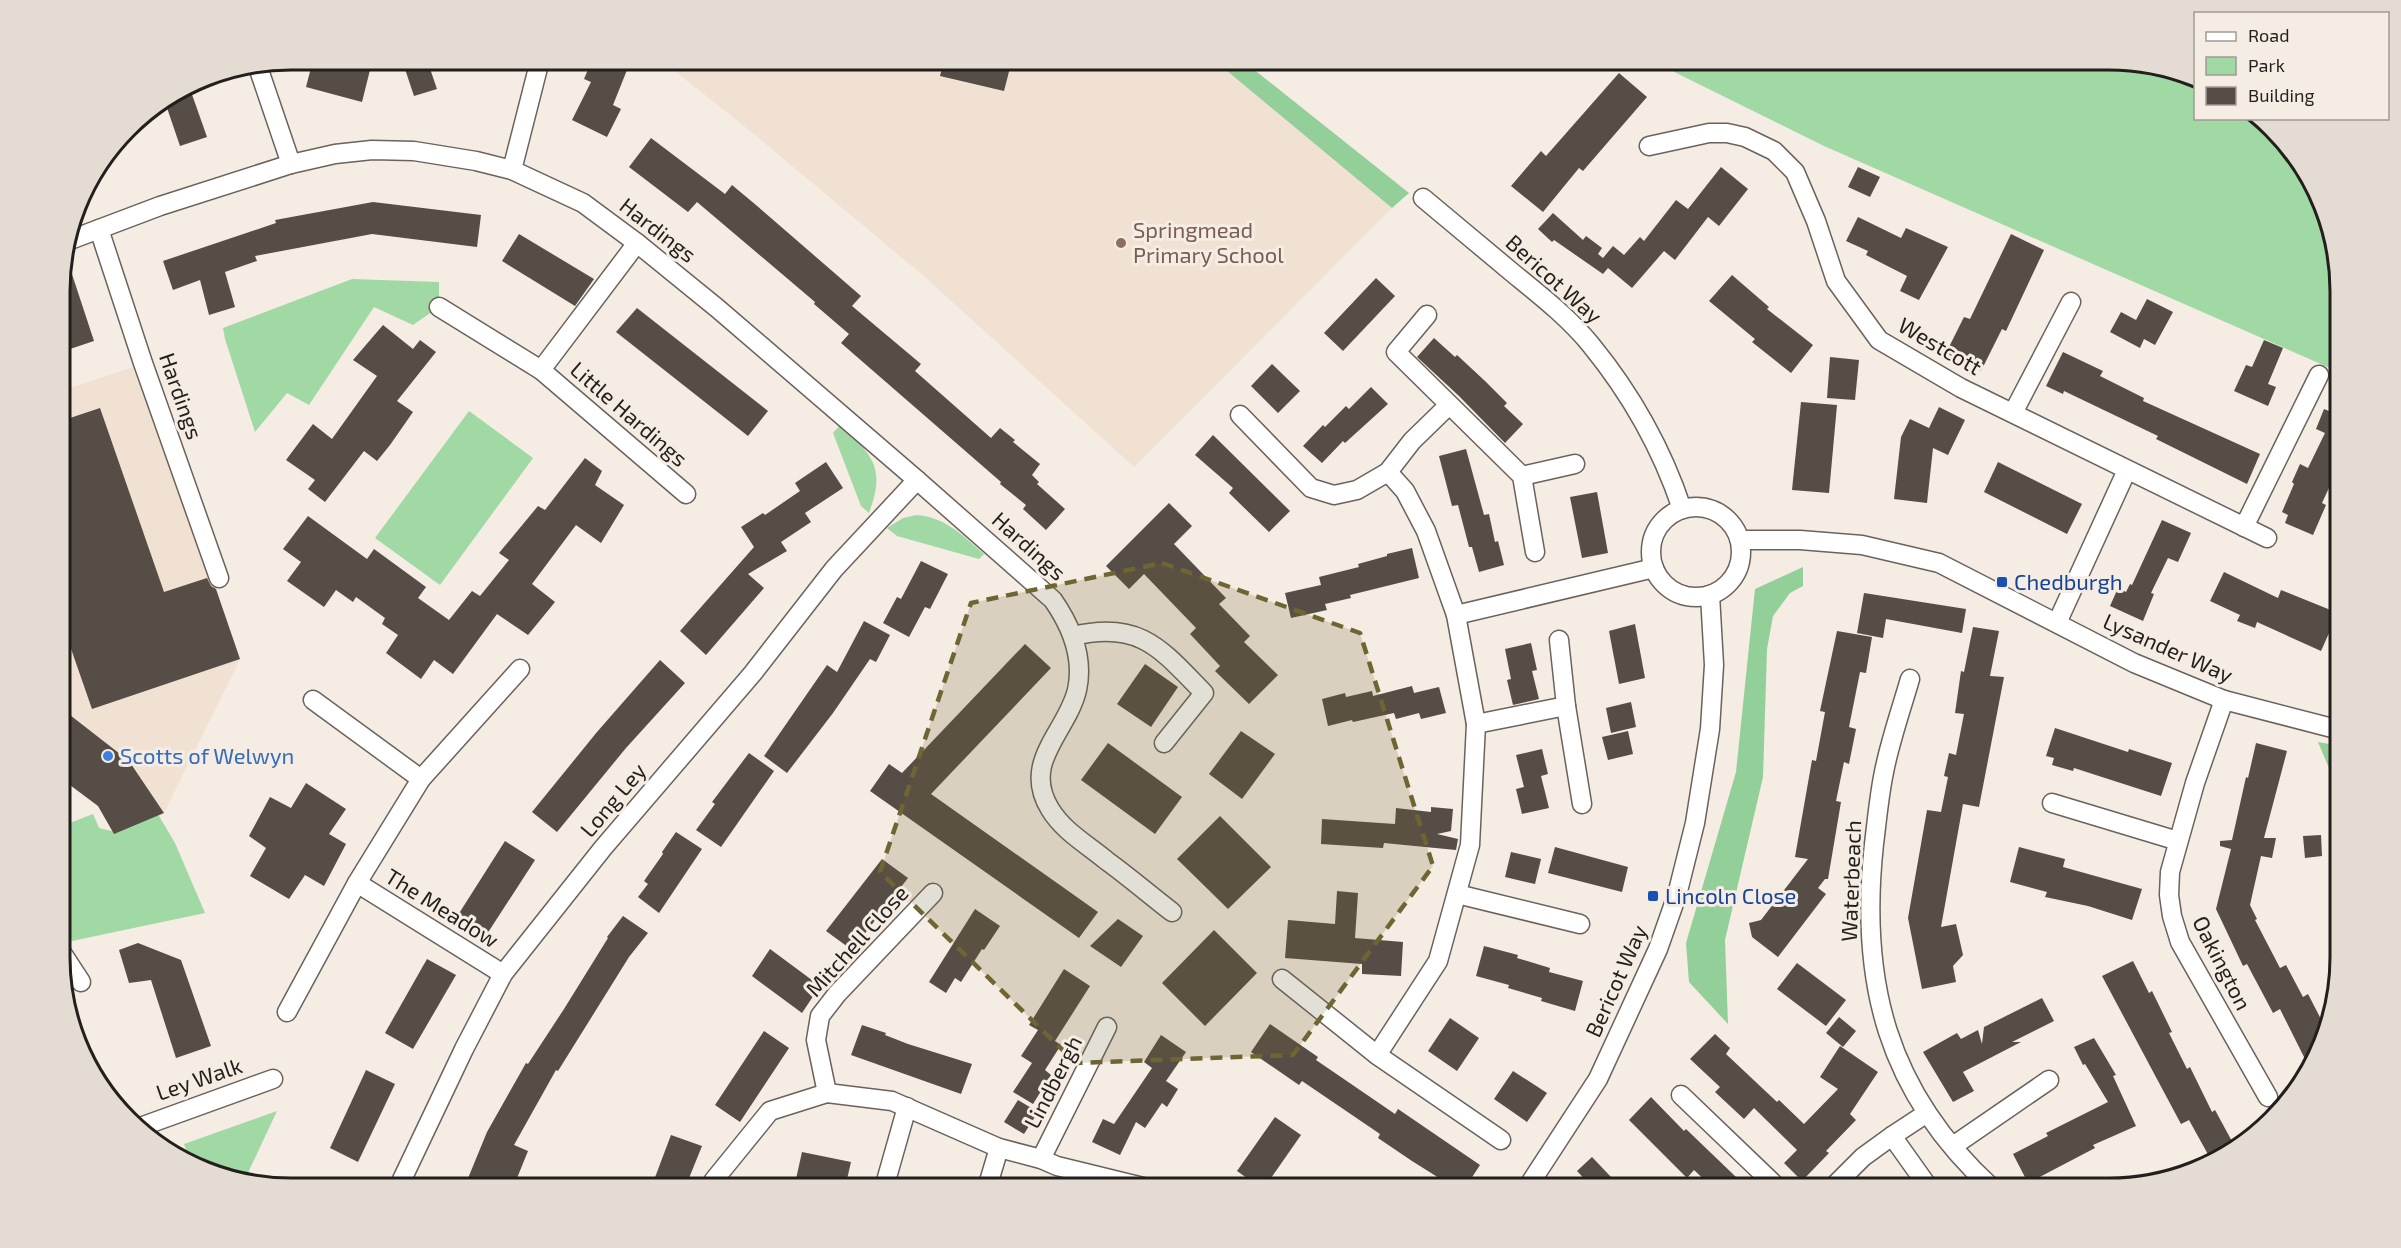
<svg xmlns="http://www.w3.org/2000/svg" width="2401" height="1248" viewBox="0 0 2401 1248" font-family="'Exo 2',sans-serif">
<style>
.built{fill:#f0e1d2}
.green{fill:#a1d9a5}
.forest{fill:#93cf98}
.building{fill:#554d46}
.lines{fill:none;stroke-linecap:round;stroke-linejoin:round}
.street-casing{stroke:#6a625b;stroke-width:21}
.street{stroke:#fff;stroke-width:18}
.marked{fill:#6f6532;fill-opacity:0.2;stroke:#6f6532;stroke-width:4.5;stroke-dasharray:12 8;stroke-linejoin:round}
.education-dot{fill:#8d6e63;stroke:#f5ece3;stroke-width:2}
.transit-dot{fill:#1a4fb4;stroke:#f5ece3;stroke-width:2}
.shop-dot{fill:#3f7fe0;stroke:#f5ece3;stroke-width:2}
.labels{text-anchor:middle;stroke-width:6;stroke-linejoin:round;paint-order:stroke}
.street-label{font-size:22px;fill:#231f1c;stroke:#f5ece3}
.education-label{font-size:22px;fill:#785e54;stroke:#f5ece3;text-anchor:start}
.transit-label{font-size:22px;fill:#164399;stroke:#f5ece3;text-anchor:start}
.shop-label{font-size:22px;fill:#366cbe;stroke:#f5ece3;text-anchor:start}
.rim{fill:none;stroke:#231f1c;stroke-width:3}
</style>
<rect width="100%" height="100%" fill="#f5ece3"/>
<g class="built">
<polygon points="661,60 1223,60 1392,208 1134,467 926,278 754,134"/>
<polygon points="133,367 240,659 164,813 114,834 98,806 67,783 62,785 61,391"/>
</g>
<g class="green">
<polygon points="1650,60 2109,60 2195,80 2196,118 2263,119 2302,163 2339,262 2339,372 1824,146"/>
<polygon points="352,279 439,282 439,307 413,325 374,307 309,405 287,393 255,432 225,339 223,328"/>
<polygon points="469,411 533,458 440,585 375,538"/>
<path d="M840,425C873,456 886,467 869,513L861,506L833,433Z"/>
<path d="M916,515C946,517 963,536 984,554L979,559L897,536L887,528L903,518Z"/>
<polygon points="156,811 175,843 205,913 72,941 62,930 62,826 93,814 99,828 116,832"/>
<polygon points="277,1111 246,1177 192,1165 184,1144"/>
</g>
<g class="forest">
<polygon points="1214,60 1242,60 1409,193 1392,208"/>
<polygon points="1803,567 1803,586 1790,593 1773,616 1767,649 1763,777 1725,940 1728,1024 1689,982 1686,943 1736,772 1755,589"/>
<polygon points="2318,742 2340,746 2340,771 2329,768"/>
</g>
<g class="building">
<polygon points="313,60 331,60 370,70 362,102 306,87"/>
<polygon points="402,60 427,60 437,89 414,96"/>
<polygon points="592,60 631,60 613,105 621,109 607,137 572,120 591,82 584,79"/>
<polygon points="944,60 1012,60 1004,91 940,76"/>
<polygon points="1619,73 1647,97 1583,171 1579,168 1543,212 1511,186 1541,151 1546,156"/>
<polygon points="189,86 207,137 180,146 165,102"/>
<polygon points="651,138 725,194 732,185 756,205 861,296 852,306 921,364 915,371 991,438 1000,428 1015,440 1013,442 1040,464 1032,475 1039,482 1037,484 1065,509 1046,530 1023,509 1026,505 1000,484 1001,482 841,343 849,334 814,304 815,302 697,202 688,212 629,167"/>
<polygon points="1721,167 1748,189 1719,226 1708,217 1675,260 1664,251 1632,288 1608,268 1603,274 1554,240 1552,242 1538,229 1553,213 1583,240 1586,236 1602,248 1598,254 1603,258 1613,246 1624,255 1640,237 1644,241 1676,200 1688,209"/>
<polygon points="1858,167 1880,177 1870,197 1848,187"/>
<polygon points="373,202 481,215 477,247 372,234 255,256 257,261 225,272 235,307 209,315 200,280 173,290 163,261 276,223 275,220"/>
<polygon points="1858,217 1901,238 1906,228 1948,247 1919,300 1900,291 1907,276 1866,255 1868,251 1846,241"/>
<polygon points="519,234 594,279 575,306 502,261"/>
<polygon points="2011,234 2044,250 2006,331 2002,329 1981,371 1946,353 1964,317 1970,319"/>
<polygon points="66,256 94,341 61,352 61,276"/>
<polygon points="1732,275 1769,307 1767,309 1813,345 1791,373 1752,342 1755,339 1709,301"/>
<polygon points="1376,278 1395,296 1343,351 1324,333"/>
<polygon points="2147,299 2173,312 2155,345 2144,339 2140,348 2110,332 2121,312 2136,320"/>
<polygon points="637,308 768,411 748,436 616,332"/>
<polygon points="383,325 413,349 420,340 436,352 397,401 413,412 390,445 377,461 364,451 325,502 308,489 315,480 286,460 313,424 332,439 377,376 353,360"/>
<polygon points="1434,338 1455,357 1457,355 1485,381 1507,403 1504,406 1523,424 1505,443 1459,396 1417,357"/>
<polygon points="2264,340 2283,348 2268,384 2276,387 2268,406 2234,391 2246,365 2252,367"/>
<polygon points="2063,352 2103,371 2100,376 2144,398 2143,401 2260,454 2247,484 2156,439 2158,436 2064,391 2063,394 2046,386"/>
<polygon points="1830,357 1859,360 1855,400 1827,398"/>
<polygon points="1272,364 1300,391 1278,413 1251,386"/>
<polygon points="1371,387 1388,404 1345,443 1343,441 1322,463 1303,446 1323,425 1325,427 1346,406 1349,409"/>
<polygon points="1801,402 1837,405 1829,493 1792,490"/>
<polygon points="2339,402 2340,464 2322,503 2326,505 2313,535 2285,523 2288,515 2282,512 2294,484 2292,482 2300,464 2308,468 2325,433 2316,429 2324,409 2334,413"/>
<polygon points="1939,407 1965,420 1948,455 1933,448 1927,503 1894,499 1901,437 1910,419 1929,428"/>
<polygon points="100,408 164,592 207,578 211,586 216,589 240,659 92,709 61,620 61,421"/>
<polygon points="1213,435 1290,511 1269,532 1229,493 1233,488 1195,455"/>
<polygon points="1466,449 1484,515 1489,514 1495,542 1498,541 1504,565 1479,572 1472,547 1469,547 1458,505 1452,506 1439,456"/>
<polygon points="585,458 602,471 595,485 624,505 601,543 576,525 532,584 555,602 528,635 497,614 453,674 434,660 421,679 386,653 398,635 382,624 385,618 356,597 353,602 336,590 324,607 287,581 301,562 283,549 308,516 367,559 374,549 426,587 418,598 449,620 472,591 480,596 509,560 499,553 538,506 545,510"/>
<polygon points="826,462 843,488 805,513 811,522 781,542 787,551 748,574 764,588 706,655 680,631 754,547 741,527 763,513 765,515 800,491 795,483"/>
<polygon points="1998,462 2082,504 2067,534 1984,492"/>
<polygon points="1597,492 1608,553 1582,558 1570,497"/>
<polygon points="1169,503 1192,526 1174,544 1226,598 1219,604 1250,636 1244,642 1278,675 1249,704 1215,671 1220,666 1190,634 1196,628 1144,574 1129,589 1106,566"/>
<polygon points="2162,520 2191,533 2178,562 2168,558 2151,593 2154,594 2143,621 2110,606 2118,588 2126,592 2130,584 2132,585"/>
<polygon points="1412,548 1419,578 1350,595 1351,598 1325,604 1327,610 1291,618 1285,593 1321,585 1319,577 1359,567 1358,564 1387,556 1387,554"/>
<polygon points="921,561 948,574 930,609 925,607 909,637 883,623 897,597 901,599"/>
<polygon points="2224,572 2278,598 2281,590 2338,613 2321,651 2257,622 2255,628 2237,621 2240,615 2210,601"/>
<polygon points="1864,593 1966,609 1962,633 1886,619 1883,638 1857,633"/>
<polygon points="864,621 890,635 876,662 870,659 833,713 787,773 764,756 827,665 837,672"/>
<polygon points="1635,624 1645,678 1619,684 1609,631"/>
<polygon points="1973,627 1999,631 1990,676 2004,677 1979,807 1963,804 1941,927 1956,924 1963,955 1953,966 1956,982 1922,989 1908,918 1927,810 1941,812 1948,777 1944,776 1949,753 1956,755 1964,714 1955,713 1961,671 1964,672"/>
<polygon points="1837,631 1872,637 1866,673 1860,672 1849,727 1856,729 1849,764 1844,762 1836,801 1841,802 1828,879 1825,879 1818,888 1826,894 1778,957 1752,937 1749,923 1761,920 1808,859 1795,857 1812,760 1816,761 1825,712 1820,711"/>
<polygon points="1531,643 1537,670 1532,671 1539,699 1513,705 1507,680 1511,679 1505,649"/>
<polygon points="1025,644 1051,668 931,794 1098,912 1079,938 870,791 889,764 902,773"/>
<polygon points="660,660 685,683 626,748 557,832 532,812 597,732"/>
<polygon points="1145,664 1178,687 1151,727 1117,704"/>
<polygon points="1412,686 1414,693 1439,687 1446,713 1421,719 1419,713 1396,719 1394,713 1353,722 1352,720 1328,726 1322,699 1345,693 1346,697 1372,691 1373,696"/>
<polygon points="1631,702 1636,727 1611,733 1606,708"/>
<polygon points="61,708 129,761 164,813 114,834 98,806 62,779"/>
<polygon points="2055,728 2128,752 2129,749 2172,763 2161,796 2074,768 2073,771 2052,765 2054,758 2046,756"/>
<polygon points="1241,731 1275,754 1242,799 1209,774"/>
<polygon points="1628,731 1633,754 1608,760 1602,737"/>
<polygon points="1108,743 1182,797 1155,834 1081,780"/>
<polygon points="2256,743 2287,751 2264,838 2276,838 2272,858 2261,856 2250,905 2257,919 2255,920 2280,968 2286,965 2303,997 2308,994 2324,1025 2317,1058 2310,1069 2280,1009 2273,1013 2247,964 2243,966 2216,909 2231,849 2220,846 2220,841 2232,840 2246,777 2248,778"/>
<polygon points="1542,749 1548,774 1541,776 1549,808 1522,814 1516,789 1524,787 1516,755"/>
<polygon points="749,753 774,771 721,847 696,830 715,804 712,802"/>
<polygon points="306,783 346,809 329,834 346,844 324,886 305,875 289,899 250,876 266,848 249,836 270,797 291,808"/>
<polygon points="1431,807 1453,809 1451,831 1437,834 1458,839 1456,850 1384,843 1383,848 1321,844 1322,819 1395,824 1396,808 1431,812"/>
<polygon points="1220,816 1271,867 1228,909 1177,859"/>
<polygon points="676,832 702,849 659,913 638,897 648,884 644,881 663,854 662,852"/>
<polygon points="2321,835 2322,856 2305,858 2303,836"/>
<polygon points="505,841 535,860 487,934 458,915"/>
<polygon points="1555,847 1628,867 1622,892 1548,873"/>
<polygon points="2019,847 2065,859 2063,867 2142,889 2132,920 2088,906 2045,897 2047,892 2010,882"/>
<polygon points="1511,852 1541,859 1535,884 1505,877"/>
<polygon points="882,859 908,878 852,950 826,931"/>
<polygon points="1337,891 1358,893 1355,938 1403,942 1401,976 1362,974 1362,964 1285,958 1288,920 1335,924"/>
<polygon points="975,909 1000,926 984,950 982,949 961,982 955,978 946,993 929,982"/>
<polygon points="623,916 648,933 629,957 558,1071 556,1070 514,1145 528,1151 513,1188 464,1188 487,1132 526,1063 528,1064 564,1009 608,938 607,937"/>
<polygon points="1118,919 1143,936 1121,967 1090,946"/>
<polygon points="1214,930 1257,973 1205,1026 1162,983"/>
<polygon points="138,943 181,960 211,1046 176,1058 151,980 129,983 119,950"/>
<polygon points="1484,946 1518,955 1517,958 1550,968 1549,972 1583,981 1575,1011 1541,1001 1542,998 1508,988 1509,985 1476,976"/>
<polygon points="770,949 820,986 802,1013 752,976"/>
<polygon points="427,959 456,975 413,1049 385,1033"/>
<polygon points="2133,961 2149,993 2152,991 2172,1032 2169,1033 2187,1069 2190,1067 2212,1112 2215,1110 2234,1145 2210,1158 2189,1120 2181,1124 2102,976"/>
<polygon points="1797,963 1846,1000 1826,1026 1777,989"/>
<polygon points="1064,969 1090,986 1055,1041 1061,1045 1045,1070 1051,1075 1033,1104 1013,1092 1032,1063 1021,1056 1038,1030 1029,1025"/>
<polygon points="2042,998 2054,1021 2012,1042 2021,1042 1963,1072 1974,1091 1953,1102 1923,1052 1957,1033 1961,1039 1978,1030 1982,1044 1984,1027"/>
<polygon points="1839,1017 1856,1031 1843,1047 1826,1033"/>
<polygon points="1450,1018 1479,1038 1457,1071 1428,1051"/>
<polygon points="1270,1024 1318,1057 1316,1060 1395,1114 1398,1109 1480,1165 1465,1188 1455,1188 1412,1161 1378,1138 1380,1134 1302,1081 1299,1085 1251,1052"/>
<polygon points="862,1025 886,1033 885,1035 908,1044 972,1064 961,1094 851,1055"/>
<polygon points="764,1031 789,1048 740,1122 715,1105"/>
<polygon points="1715,1034 1730,1048 1726,1054 1777,1102 1779,1100 1804,1124 1838,1089 1820,1077 1840,1046 1878,1072 1850,1114 1856,1120 1826,1151 1829,1153 1802,1181 1784,1163 1797,1150 1754,1108 1744,1119 1715,1092 1720,1087 1690,1059"/>
<polygon points="1161,1035 1186,1052 1166,1081 1178,1089 1167,1107 1162,1103 1145,1128 1136,1122 1120,1155 1092,1142 1103,1119 1114,1124 1152,1068 1144,1062"/>
<polygon points="2094,1038 2116,1075 2113,1076 2136,1126 2093,1145 2095,1148 2028,1183 2013,1154 2048,1136 2046,1133 2108,1102 2085,1064 2083,1065 2074,1047"/>
<polygon points="366,1070 395,1084 358,1162 330,1148"/>
<polygon points="1513,1071 1547,1093 1527,1122 1494,1099"/>
<polygon points="1651,1097 1684,1131 1686,1129 1736,1177 1725,1188 1713,1188 1694,1170 1687,1178 1629,1120"/>
<polygon points="1018,1100 1038,1112 1024,1134 1004,1122"/>
<polygon points="1275,1117 1301,1135 1264,1188 1261,1188 1237,1171"/>
<polygon points="671,1135 702,1146 685,1188 651,1188"/>
<polygon points="802,1152 851,1162 845,1188 794,1188"/>
<polygon points="1592,1157 1611,1177 1601,1188 1593,1188 1577,1171"/>
</g>
<g class="lines">
<g class="street-casing">
<g id="street">
<polyline points="258,67 291,164"/>
<polyline points="1649,146 1709,133 1727,133 1745,137 1774,151 1795,172 1816,221 1836,281 1879,340 1961,388 2267,538"/>
<polyline points="512,170 540,60"/>
<path d="M1423,198C1453,223 1484,249 1514,274C1541,296 1569,318 1591,345C1631,394 1662,449 1682,509"/>
<polyline points="99,229 143,363 219,578"/>
<path d="M70,240L160,206L291,164L335,154L372,150L414,151L476,161L512,170L583,203L637,243L717,308L917,480L1053,600C1071,626 1084,658 1077,690C1067,732 1021,762 1050,809C1063,831 1088,845 1107,861C1129,877 1150,895 1172,912"/>
<polyline points="439,307 541,370 686,494"/>
<polyline points="1427,315 1396,352 1522,476 1535,552"/>
<polyline points="541,370 637,243"/>
<polyline points="2013,413 2071,302"/>
<polyline points="1240,415 1311,488 1334,495 1357,490 1388,472 1412,441 1449,405"/>
<polyline points="1522,476 1575,464"/>
<circle cx="1696" cy="552" r="45"/>
<polyline points="2244,527 2319,375"/>
<polyline points="1740,540 1800,540 1862,545 1939,563 2134,663 2224,700 2340,730"/>
<polyline points="1456,615 1654,568"/>
<polyline points="2057,623 2127,470"/>
<path d="M1073,636C1140,620 1161,649 1204,693L1164,743"/>
<polyline points="1559,640 1566,706 1582,804"/>
<path d="M1910,679C1901,710 1890,741 1884,772C1879,796 1877,820 1874,844C1859,982 1887,1092 1992,1188"/>
<polyline points="313,700 421,779"/>
<polyline points="2224,700 2195,783 2170,872 2169,895 2172,916 2180,942 2268,1097"/>
<polyline points="1476,724 1566,706"/>
<polyline points="2052,803 2178,841"/>
<polyline points="357,883 503,974"/>
<polyline points="1457,894 1580,924"/>
<polyline points="62,953 81,982"/>
<polyline points="1282,979 1377,1055 1501,1140"/>
<polyline points="287,1012 357,883 421,779 520,669"/>
<polyline points="1377,1055 1438,961 1470,845 1476,724 1456,615 1426,531 1405,491 1388,472"/>
<polyline points="827,1093 816,1040 820,1016 837,994 933,893"/>
<polyline points="1681,1095 1778,1188"/>
<polyline points="1927,1113 1892,1136 1929,1188"/>
<polyline points="143,1126 273,1079"/>
<polyline points="1953,1146 2049,1080"/>
<polyline points="1041,1159 1107,1027"/>
<polyline points="398,1188 464,1049 503,974 603,848 753,673 834,569 917,480"/>
<polyline points="710,1188 714,1180 770,1111 827,1093 892,1101 999,1148 1041,1159 1057,1166 1147,1188"/>
<polyline points="884,1188 907,1107"/>
<polyline points="987,1188 999,1148"/>
<polyline points="1527,1188 1598,1079 1658,949 1677,895 1695,823 1710,729 1714,665 1710,595"/>
<polyline points="1832,1188 1863,1157 1892,1136"/>
</g>
</g>
<use href="#street" class="street"/>
</g>
<path class="marked" d="M1162,563L1360,633L1433,866L1293,1055L1076,1063L880,872L971,603Z"/>
<circle class="education-dot" cx="1121" cy="243" r="6"/>
<g class="transit-dot">
<rect x="1996" y="576" width="12" height="12" rx="3"/>
<rect x="1647" y="890" width="12" height="12" rx="3"/>
</g>
<circle class="shop-dot" cx="108" cy="756" r="6"/>
<g class="labels">
<g class="street-label">
<text transform="translate(658 230) rotate(38)" y="8">Hardings</text>
<text transform="translate(1554 279) rotate(42)" y="8">Bericot Way</text>
<text transform="translate(1940 346) rotate(30)" y="8">Westcott</text>
<text transform="translate(181 396) rotate(71)" y="8">Hardings</text>
<text transform="translate(629 414) rotate(41)" y="8">Little Hardings</text>
<text transform="translate(1029 546) rotate(42)" y="8">Hardings</text>
<text transform="translate(2168 648) rotate(24)" y="8">Lysander Way</text>
<text transform="translate(613 800) rotate(-50)" y="8">Long Ley</text>
<text transform="translate(1851 881) rotate(-88)" y="8">Waterbeach</text>
<text transform="translate(442 908) rotate(32)" y="8">The Meadow</text>
<text transform="translate(857 941) rotate(-48)" y="8">Mitchell Close</text>
<text transform="translate(2222 963) rotate(63)" y="8">Oakington</text>
<text transform="translate(1616 981) rotate(-66)" y="8">Bericot Way</text>
<text transform="translate(199 1079) rotate(-19)" y="8">Ley Walk</text>
<text transform="translate(1053 1082) rotate(-63)" y="8">Lindbergh</text>
</g>
<g class="education-label">
<text x="1133" y="238">Springmead<tspan x="1133" dy="25">Primary School</tspan></text>
</g>
<g class="transit-label">
<text x="2014" y="590">Chedburgh</text>
<text x="1665" y="904">Lincoln Close</text>
</g>
<g class="shop-label">
<text x="120" y="764">Scotts of Welwyn</text>
</g>
</g>
<path d="M0 0H2401V1248H0ZM291 70H2109A221 221 0 0 1 2330 291V957A221 221 0 0 1 2109 1178H291A221 221 0 0 1 70 957V291A221 221 0 0 1 291 70Z" fill="#e4dcd3" fill-rule="evenodd"/>
<path class="rim" d="M291 70H2109A221 221 0 0 1 2330 291V957A221 221 0 0 1 2109 1178H291A221 221 0 0 1 70 957V291A221 221 0 0 1 291 70Z"/>
<rect x="2194" y="12" width="195" height="108" fill="#f5ece3" stroke="#a19a93" stroke-width="1.5"/>
<rect x="2206" y="32" width="30" height="9" fill="#ffffff" stroke="#a19a93" stroke-width="1.5"/>
<text x="2248" y="42" font-size="18" fill="#231f1c">Road</text>
<rect x="2206" y="57" width="30" height="18" fill="#a1d9a5" stroke="#a19a93" stroke-width="1.5"/>
<text x="2248" y="72" font-size="18" fill="#231f1c">Park</text>
<rect x="2206" y="87" width="30" height="18" fill="#554d46" stroke="#a19a93" stroke-width="1.5"/>
<text x="2248" y="102" font-size="18" fill="#231f1c">Building</text>
</svg>
